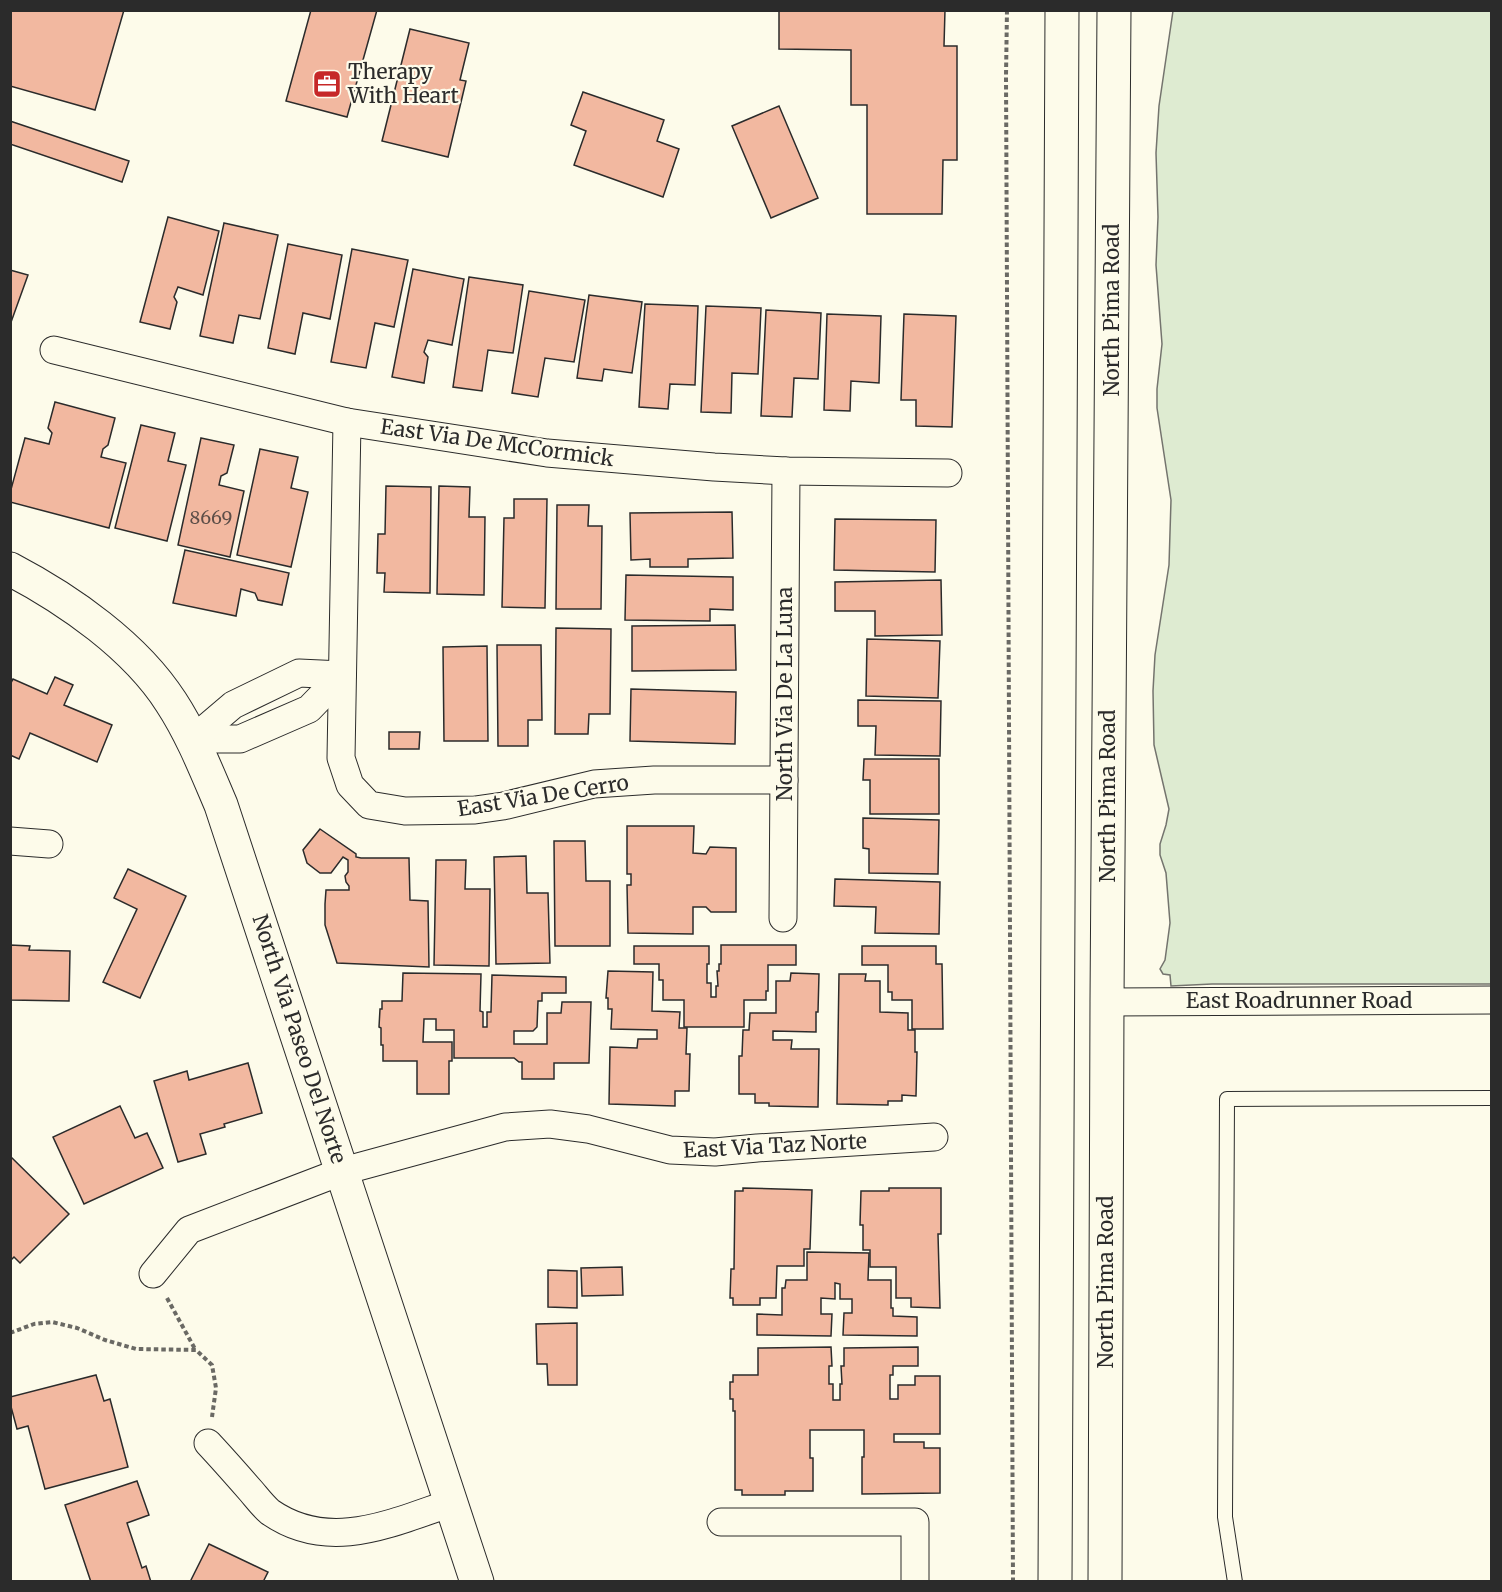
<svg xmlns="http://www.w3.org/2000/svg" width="1502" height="1592" viewBox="0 0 1502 1592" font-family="Merriweather,serif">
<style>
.green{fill:#deebd1;stroke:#74746e;stroke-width:1.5}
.building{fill:#f2b8a0;stroke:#2b2b2b;stroke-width:1.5}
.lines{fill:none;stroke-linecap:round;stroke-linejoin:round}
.lane-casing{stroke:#2b2b2b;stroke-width:16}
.street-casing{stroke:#2b2b2b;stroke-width:29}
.secondary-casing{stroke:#2b2b2b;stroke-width:35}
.path{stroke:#6a6964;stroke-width:4;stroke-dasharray:4.5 3;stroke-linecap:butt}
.lane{stroke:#fdfbea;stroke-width:14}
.street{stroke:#fdfbea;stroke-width:27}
.secondary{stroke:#fdfbea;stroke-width:33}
.labels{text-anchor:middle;stroke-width:4.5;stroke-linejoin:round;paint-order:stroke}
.number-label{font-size:18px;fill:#5d4e48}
.poi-label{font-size:21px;fill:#2b2b2b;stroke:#fdfbea;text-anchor:start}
.street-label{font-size:21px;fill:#2b2b2b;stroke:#fdfbea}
</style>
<rect width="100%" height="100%" fill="#fdfbea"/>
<polygon class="green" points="1173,11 1491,11 1491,984 1212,984 1171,986 1170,975 1163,974 1160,969 1165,960 1170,923 1166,873 1160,855 1160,844 1166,825 1169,809 1154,745 1153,691 1155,655 1169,565 1171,500 1157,408 1157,389 1162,344 1156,265 1158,217 1156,153 1159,106"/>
<g class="building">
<polygon points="10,10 124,10 95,110 10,86"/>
<polygon points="311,10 377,10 347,117 286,101"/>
<polygon points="779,10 945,10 944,46 957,46 957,160 943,160 942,214 867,214 867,105 851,105 851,50 779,49"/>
<polygon points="410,29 469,43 460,80 466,81 448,157 382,141"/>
<polygon points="583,92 664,120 657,141 679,149 663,197 574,165 586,131 571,125"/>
<polygon points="779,106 818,198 771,218 732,126"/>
<polygon points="10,121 129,161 122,182 10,144"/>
<polygon points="168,217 219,231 203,295 178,287 174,297 177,302 170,329 140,322"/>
<polygon points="224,223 278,235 260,319 239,315 233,343 200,336"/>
<polygon points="288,244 342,255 330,319 303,313 295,354 268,348"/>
<polygon points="352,249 408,260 394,327 375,323 366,368 331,362"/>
<polygon points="413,269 464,279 452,345 428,340 424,352 428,357 424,383 392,377"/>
<polygon points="10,270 28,275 10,325"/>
<polygon points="469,277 523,285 513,353 488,350 482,391 453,387"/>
<polygon points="529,291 585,300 574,362 545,358 538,397 512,393"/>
<polygon points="589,295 642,302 632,373 604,369 602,381 577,378"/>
<polygon points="645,304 698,306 695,385 670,384 668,409 639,407"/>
<polygon points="706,306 761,308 758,374 732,373 731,413 701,412"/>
<polygon points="766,310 821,313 818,379 794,378 792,417 761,416"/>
<polygon points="827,314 881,316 879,383 851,381 850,411 824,410"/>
<polygon points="904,314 956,316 952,427 916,426 916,400 901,400"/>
<polygon points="55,402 115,418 108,445 103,449 101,457 126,463 109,528 10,502 10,493 25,438 49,444 52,433 48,428"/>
<polygon points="141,425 175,433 168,461 186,465 167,541 115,528"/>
<polygon points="201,438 234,445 227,473 221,476 219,485 244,491 230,557 178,545"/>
<polygon points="260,449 298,457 291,488 308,492 291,567 237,555"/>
<polygon points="386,486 431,487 430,593 384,592 385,573 377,573 378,534 385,534"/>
<polygon points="439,486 470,487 469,517 485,517 484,595 437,594"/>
<polygon points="514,499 547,499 545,608 502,607 504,518 514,518"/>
<polygon points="557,505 589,505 588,526 602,526 601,609 556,609"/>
<polygon points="732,512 733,558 688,559 688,567 650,567 650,559 631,560 630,513"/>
<polygon points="835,519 936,520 935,572 834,570"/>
<polygon points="185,550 289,573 282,605 258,600 255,593 241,589 236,616 173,603"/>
<polygon points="626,575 733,577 733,610 710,609 710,621 625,620"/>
<polygon points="941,580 942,635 875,636 875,611 835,611 835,582"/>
<polygon points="735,625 736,670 632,671 632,626"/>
<polygon points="556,628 611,629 610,714 589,714 588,734 555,734"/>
<polygon points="867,639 940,641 938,698 866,696"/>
<polygon points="497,645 541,645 542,720 528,720 528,746 498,746"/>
<polygon points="487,646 488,741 444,741 443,647"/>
<polygon points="55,677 73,685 64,705 112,725 97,762 30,733 19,759 10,755 10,685 13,679 47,694"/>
<polygon points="631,689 736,692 735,744 630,741"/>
<polygon points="858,700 941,701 940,756 875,755 876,726 858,726"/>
<polygon points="389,732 420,732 419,749 389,749"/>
<polygon points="864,759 939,759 939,814 870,814 870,780 863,780"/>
<polygon points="863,818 939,820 938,874 869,873 869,849 863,848"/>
<polygon points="627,826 694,826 693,853 706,854 710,847 736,848 736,912 711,912 706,907 693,907 693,934 628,933 627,885 631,885 631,874 627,874"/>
<polygon points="320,829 356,854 356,857 361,858 409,858 410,900 428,901 429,967 337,963 325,925 325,904 326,890 349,890 349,886 346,882 345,876 348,872 348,860 343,857 331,873 320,873 307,863 303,850"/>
<polygon points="554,841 585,841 586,881 610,881 610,946 555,946"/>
<polygon points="526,856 527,893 548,893 550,963 496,964 494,857"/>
<polygon points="436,860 466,860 465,889 490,889 489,966 434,965"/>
<polygon points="128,869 186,896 140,998 103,982 137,909 114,898"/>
<polygon points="835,879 940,882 939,934 875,933 876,907 834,906"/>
<polygon points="10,945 30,946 29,950 70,951 69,1001 10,1000"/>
<polygon points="721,945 796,945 796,965 768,965 768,991 766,991 766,1000 744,1000 744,1027 684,1027 684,1000 663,1000 663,980 659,980 659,964 634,964 634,946 709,946 709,964 707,964 707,983 711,983 711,997 716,997 716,986 718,986 717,971 719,971 719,964 721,964"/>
<polygon points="862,946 936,946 936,964 942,964 943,1029 912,1029 912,1000 892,1000 892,992 888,992 888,965 862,965"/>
<polygon points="608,971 653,972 652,1011 680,1012 679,1028 687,1028 686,1054 690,1054 689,1091 675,1091 675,1106 609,1104 610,1047 637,1048 638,1039 657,1039 657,1030 611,1029 612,1009 608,1009 608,998 606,998"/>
<polygon points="403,973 481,974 480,1011 483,1012 483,1027 487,1027 487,1012 491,1012 492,975 566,977 566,993 542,993 542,1001 538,1001 537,1027 533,1031 514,1031 514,1044 547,1044 547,1013 561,1013 562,1002 591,1002 589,1063 554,1063 554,1079 522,1079 522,1062 519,1062 514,1058 454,1058 454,1030 436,1030 436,1019 424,1019 423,1042 452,1042 452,1061 449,1061 449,1094 417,1094 417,1061 383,1061 383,1045 381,1045 381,1028 379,1027 380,1009 382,1009 382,1001 402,1001"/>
<polygon points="791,973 819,974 818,1012 816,1012 816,1032 773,1031 773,1040 792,1040 791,1049 819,1049 818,1107 769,1106 769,1103 755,1103 755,1094 739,1094 739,1056 742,1056 743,1030 749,1030 750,1013 776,1013 776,981 790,981"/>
<polygon points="839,974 866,974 865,981 880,981 880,1012 908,1013 908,1030 915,1030 915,1052 917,1052 916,1096 902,1095 902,1101 888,1101 888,1105 837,1104"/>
<polygon points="248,1063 262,1113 224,1124 225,1127 200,1134 206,1154 178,1162 154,1081 187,1071 189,1080"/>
<polygon points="120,1106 135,1138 147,1133 163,1168 84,1204 53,1137"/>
<polygon points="10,1156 69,1214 20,1263 14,1257 10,1261"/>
<polygon points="743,1188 812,1190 810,1249 804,1249 804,1266 777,1266 776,1298 760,1298 760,1305 733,1305 733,1298 730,1298 731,1269 734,1269 735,1191 743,1191"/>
<polygon points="889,1188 941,1188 941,1234 938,1234 940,1308 911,1307 911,1298 896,1298 896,1267 870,1267 870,1250 863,1250 863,1225 860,1225 861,1191 889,1191"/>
<polygon points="807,1252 869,1253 868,1280 891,1280 891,1308 893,1308 893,1316 917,1317 917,1336 843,1335 844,1313 852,1313 852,1299 840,1299 840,1284 835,1283 835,1299 821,1298 821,1314 832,1314 831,1336 757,1335 757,1314 782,1315 782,1288 785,1288 786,1280 807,1280"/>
<polygon points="622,1267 623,1295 582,1296 581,1268"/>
<polygon points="548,1270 577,1271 577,1308 548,1307"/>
<polygon points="577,1323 577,1385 548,1385 547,1364 537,1364 536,1324"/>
<polygon points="831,1347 832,1366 829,1366 829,1384 833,1384 833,1400 840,1400 840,1384 842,1384 841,1366 844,1366 844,1348 918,1347 918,1366 893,1366 893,1375 890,1375 890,1399 898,1399 898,1385 915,1385 915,1376 940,1376 940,1434 894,1434 894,1442 924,1442 924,1448 940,1448 940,1493 862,1494 862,1457 864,1457 864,1430 810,1430 810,1458 813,1458 813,1491 785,1491 785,1495 742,1495 742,1490 735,1490 735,1411 733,1411 733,1399 730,1399 730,1382 733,1382 733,1375 758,1375 758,1348"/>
<polygon points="96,1375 104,1401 110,1399 128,1467 45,1489 28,1426 17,1429 10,1403 10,1397"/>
<polygon points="137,1481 149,1515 127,1523 142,1568 146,1566 151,1582 91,1582 65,1505"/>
<polygon points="209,1544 268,1572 263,1582 190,1582"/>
</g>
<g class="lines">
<g class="lane-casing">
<polyline id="lane" points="1235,1582 1225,1517 1227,1099 1492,1098"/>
</g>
<g class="street-casing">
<g id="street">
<polyline points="54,350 347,422 547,453 714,467 786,471 948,473"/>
<polyline points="347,422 341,758 350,785 369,805 405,811 475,810 503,806 594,784 654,780 784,780"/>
<polyline points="193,739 240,739 309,709 342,675"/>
<polyline points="193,739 233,705 299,673 342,675"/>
<polyline points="10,841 49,844"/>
<polyline points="783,918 786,471"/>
<polyline points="1107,1002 1492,1000"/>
<polyline points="153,1274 189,1230 343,1171 505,1127 550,1124 588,1129 670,1150 715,1152 757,1148 934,1137"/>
<path d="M208,1443C223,1459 237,1475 251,1491C257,1498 263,1506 270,1512C329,1553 391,1523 451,1503"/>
<polyline points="721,1522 915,1522 915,1582"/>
</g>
</g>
<g class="secondary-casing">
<g id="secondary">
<path d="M10,569C69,600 135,646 171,702C192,734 206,770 221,805L477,1582"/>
<polyline points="1055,1582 1062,10"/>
<polyline points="1105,1582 1107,1002 1114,10"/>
</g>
</g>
<g class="path">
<polyline points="1007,10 1006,76 1013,1582"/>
<polyline points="167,1298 195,1349"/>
<polyline points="10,1333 34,1324 52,1322 77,1328 105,1340 136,1349 196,1350 212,1365 216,1388 212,1417"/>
</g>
<use href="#lane" class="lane"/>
<use href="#street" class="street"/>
<use href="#secondary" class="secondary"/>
</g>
<defs>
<g id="office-square" transform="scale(1.5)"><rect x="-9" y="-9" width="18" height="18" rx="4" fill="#c62828" stroke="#fdfbea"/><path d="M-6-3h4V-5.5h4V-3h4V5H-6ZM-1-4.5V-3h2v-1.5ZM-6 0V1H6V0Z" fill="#fff"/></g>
</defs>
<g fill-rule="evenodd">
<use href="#office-square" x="327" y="84"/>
</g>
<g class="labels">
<g class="number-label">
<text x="211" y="524">8669</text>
</g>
<g class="poi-label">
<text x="348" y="79">Therapy<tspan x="348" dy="24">With Heart</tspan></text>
</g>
<g class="street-label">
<text transform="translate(1112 310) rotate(-90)" y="7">North Pima Road</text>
<text transform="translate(497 443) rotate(8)" y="7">East Via De McCormick</text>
<text transform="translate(785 694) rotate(-90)" y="7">North Via De La Luna</text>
<text transform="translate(543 796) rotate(-9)" y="7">East Via De Cerro</text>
<text transform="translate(1108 796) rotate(-90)" y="7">North Pima Road</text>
<text x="1299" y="1008">East Roadrunner Road</text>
<text transform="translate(299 1039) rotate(72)" y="7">North Via Paseo Del Norte</text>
<text transform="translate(775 1146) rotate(-3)" y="7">East Via Taz Norte</text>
<text transform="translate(1106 1282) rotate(-90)" y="7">North Pima Road</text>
</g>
</g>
<rect width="1502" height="1592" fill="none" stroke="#2b2b2b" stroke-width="24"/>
</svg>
